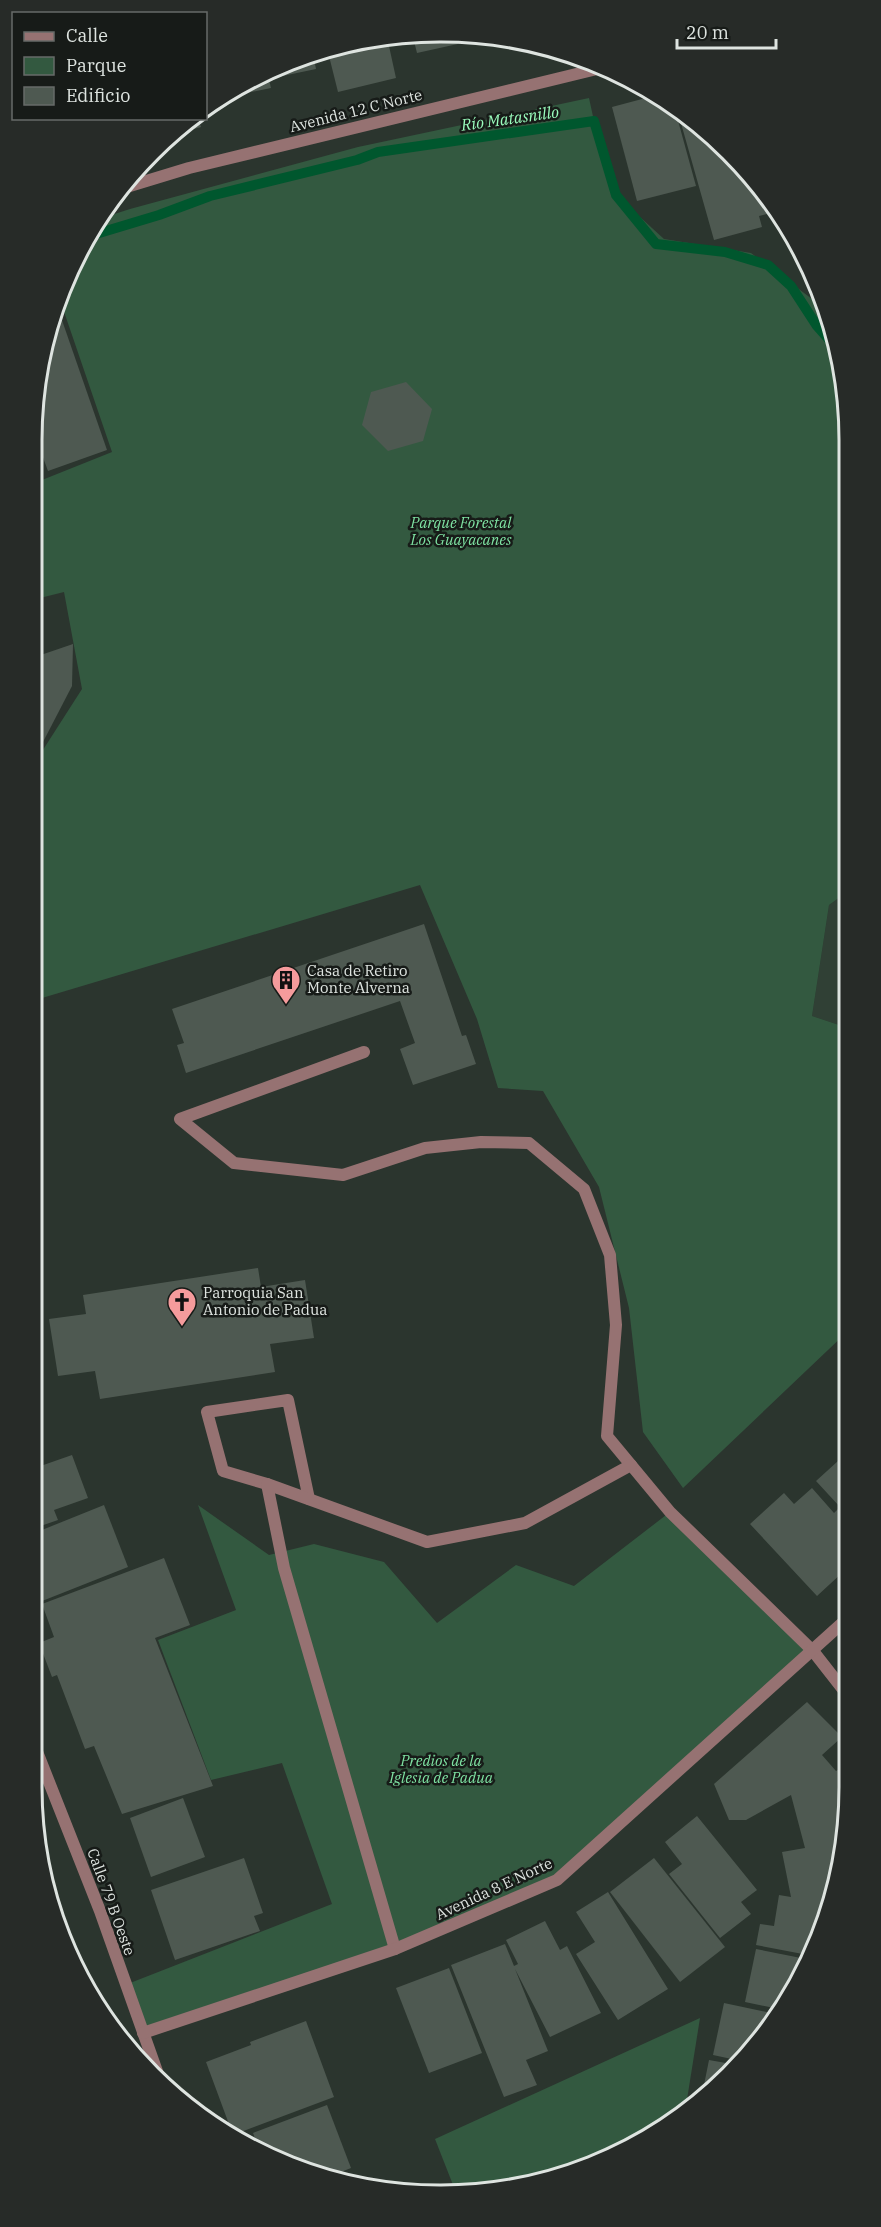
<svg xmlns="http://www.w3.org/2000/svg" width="881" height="2227" viewBox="0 0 881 2227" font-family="'IBM Plex Serif',serif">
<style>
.built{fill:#304035}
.green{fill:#335940}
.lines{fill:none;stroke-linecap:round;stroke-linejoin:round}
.stream{stroke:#00572e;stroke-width:10}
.building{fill:#4e5951}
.service{stroke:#967272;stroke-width:12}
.minor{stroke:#967272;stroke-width:12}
.labels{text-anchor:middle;stroke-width:5;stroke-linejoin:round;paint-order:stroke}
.street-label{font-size:15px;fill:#dee4e0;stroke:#171b18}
.park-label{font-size:15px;font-style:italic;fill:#7fe3a3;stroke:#171b18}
.poi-label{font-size:15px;fill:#dee4e0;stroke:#171b18;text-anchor:start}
.water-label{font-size:16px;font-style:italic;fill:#9afdbd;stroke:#171b18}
.rim{fill:none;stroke:#dee4e0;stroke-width:3}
</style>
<rect width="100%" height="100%" fill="#2b352e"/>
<polygon class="built" points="847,892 848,1028 812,1016 829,905"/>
<g class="green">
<polygon points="589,98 594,121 616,195 664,239 751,253 812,299 820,300 846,387 847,892 829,905 812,1016 848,1028 848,1331 683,1488 643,1432 629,1308 599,1187 543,1091 498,1088 477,1019 420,885 32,1001 32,767 82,689 64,592 32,600 32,484 112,452 59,297 86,236 99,219 130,209 358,147"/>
<polygon points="198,1505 269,1555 314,1544 384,1562 437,1623 516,1565 574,1586 670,1512 813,1651 557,1880 395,1949 143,2033 125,1985 332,1904 282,1763 211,1780 158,1640 236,1610"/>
<polygon points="700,2018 685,2112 645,2141 520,2188 455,2190 435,2139"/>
</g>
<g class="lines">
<polyline class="stream" points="86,237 159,215 210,196 357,160 378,152 594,121 616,195 656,244 725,252 768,265 791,286 817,326 833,344"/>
</g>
<g class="building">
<polygon points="412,33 494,35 494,36 417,53"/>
<polygon points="387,37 396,78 338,92 327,48"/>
<polygon points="313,54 316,69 273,78 271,69"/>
<polygon points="267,71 271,88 221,98 259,74"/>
<polygon points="657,95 674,106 696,186 637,201 612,107"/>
<polygon points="677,109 748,171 775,212 759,216 762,227 714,240"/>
<polygon points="189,118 198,118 201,127 170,136"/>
<polygon points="56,303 107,450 48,471 33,430 53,309"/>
<polygon points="406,382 432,409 423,441 388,451 362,425 371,392"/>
<polygon points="73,644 72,686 43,742 32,745 32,658"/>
<polygon points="424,924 462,1036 466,1035 476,1064 413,1085 400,1049 415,1043 400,1001 186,1073 177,1045 184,1043 172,1009"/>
<polygon points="258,1268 261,1287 305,1280 314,1338 270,1344 275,1372 100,1399 95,1371 58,1376 49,1319 86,1314 83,1295"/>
<polygon points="849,1451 849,1557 838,1567 843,1572 817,1596 750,1524 784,1493 794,1504 812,1488 834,1513 840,1507 816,1481"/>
<polygon points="72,1455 88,1498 54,1510 58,1520 32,1529 32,1469"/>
<polygon points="104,1505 128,1567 32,1605 32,1534"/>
<polygon points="164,1558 190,1625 155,1638 213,1786 122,1814 94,1746 85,1749 57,1675 52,1677 39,1643 54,1637 42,1604"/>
<polygon points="807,1702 842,1737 822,1755 836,1771 849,1764 849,1786 828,1918 808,1955 756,1945 760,1924 774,1926 779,1895 791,1897 782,1852 805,1848 791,1795 746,1820 729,1820 714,1784"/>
<polygon points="183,1798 205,1857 151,1877 130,1818"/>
<polygon points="697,1816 757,1890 741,1902 751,1914 720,1938 669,1874 682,1864 665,1842"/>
<polygon points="244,1858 263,1913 254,1916 260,1931 175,1960 151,1890"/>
<polygon points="654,1858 725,1947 680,1982 610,1892"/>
<polygon points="608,1892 668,1989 618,2020 576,1954 595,1942 576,1912"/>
<polygon points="545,1921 560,1950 567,1946 601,2013 550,2037 515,1969 548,2051 526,2060 537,2085 504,2097 451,1965 505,1944 514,1966 518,1964 506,1940"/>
<polygon points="756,1949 806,1959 779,2009 745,2002"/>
<polygon points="449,1968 482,2053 429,2073 396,1988"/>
<polygon points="724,2003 776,2014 765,2036 741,2061 713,2055"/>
<polygon points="306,2021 334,2097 233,2135 206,2062 251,2045 250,2042"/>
<polygon points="709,2060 737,2065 710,2094 701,2100"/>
<polygon points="327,2105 351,2168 326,2178 309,2174 260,2152 253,2133"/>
</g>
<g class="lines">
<g class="service">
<polyline points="364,1052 180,1119 234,1163 343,1175 425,1148 481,1142 529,1143 584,1189 610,1255 616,1325 607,1436 670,1512 813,1651"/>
<polyline points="267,1484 223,1471 207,1412 288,1400 309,1499"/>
<polyline points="395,1949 284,1568 267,1484 427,1542 525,1523 631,1465"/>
</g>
<g class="minor">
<polyline points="120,189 189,168 601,68"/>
<polyline points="813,1651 849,1697"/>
<polyline points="32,1739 100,1911 159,2077"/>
<polyline points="143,2033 395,1949 557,1880 849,1617"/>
</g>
</g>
<defs>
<g id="building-pin" transform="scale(1.5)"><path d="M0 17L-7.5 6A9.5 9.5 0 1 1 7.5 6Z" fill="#f59b9c" stroke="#171b18"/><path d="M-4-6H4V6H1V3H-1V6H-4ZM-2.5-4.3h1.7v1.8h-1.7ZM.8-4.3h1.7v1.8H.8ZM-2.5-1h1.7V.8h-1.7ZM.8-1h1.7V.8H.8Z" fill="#111"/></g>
<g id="church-pin" transform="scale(1.5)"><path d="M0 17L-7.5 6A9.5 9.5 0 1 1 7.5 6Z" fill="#f59b9c" stroke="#171b18"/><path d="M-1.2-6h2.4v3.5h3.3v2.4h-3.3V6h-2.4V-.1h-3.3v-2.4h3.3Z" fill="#111"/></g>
</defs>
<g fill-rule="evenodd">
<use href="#building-pin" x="286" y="980"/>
<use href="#church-pin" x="182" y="1302"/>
</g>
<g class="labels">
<g class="street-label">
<text transform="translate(356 111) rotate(-14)" y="5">Avenida 12 C Norte</text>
<text transform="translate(494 1889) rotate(-25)" y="5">Avenida 8 E Norte</text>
<text transform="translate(111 1902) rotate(70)" y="5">Calle 79 B Oeste</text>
</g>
<g class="park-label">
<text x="461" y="528">Parque Forestal<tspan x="461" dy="17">Los Guayacanes</tspan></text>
<text x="441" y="1766">Predios de la<tspan x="441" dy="17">Iglesia de Padua</tspan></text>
</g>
<g class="poi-label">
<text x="307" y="976">Casa de Retiro<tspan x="307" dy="17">Monte Alverna</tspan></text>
<text x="203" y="1298">Parroquia San<tspan x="203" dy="17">Antonio de Padua</tspan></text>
</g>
<g class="water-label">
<text transform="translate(510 118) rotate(-8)" y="6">Río Matasnillo</text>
</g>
</g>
<path d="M0 0H881V2227H0ZM440 42H441A398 398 0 0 1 839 440V1787A398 398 0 0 1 441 2185H440A398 398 0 0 1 42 1787V440A398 398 0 0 1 440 42Z" fill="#272b28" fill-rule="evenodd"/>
<path class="rim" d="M440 42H441A398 398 0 0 1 839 440V1787A398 398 0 0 1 441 2185H440A398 398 0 0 1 42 1787V440A398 398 0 0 1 440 42Z"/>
<rect x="12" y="12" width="195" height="108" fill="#171b18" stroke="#676b68" stroke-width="1.5"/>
<rect x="24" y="32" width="30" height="9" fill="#967272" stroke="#676b68" stroke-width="1.5"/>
<text x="66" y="42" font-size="18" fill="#dee4e0">Calle</text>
<rect x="24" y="57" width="30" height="18" fill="#335940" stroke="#676b68" stroke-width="1.5"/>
<text x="66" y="72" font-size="18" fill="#dee4e0">Parque</text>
<rect x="24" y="87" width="30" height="18" fill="#4e5951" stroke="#676b68" stroke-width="1.5"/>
<text x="66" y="102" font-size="18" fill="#dee4e0">Edificio</text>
<path d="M677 39v9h99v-9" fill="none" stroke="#dee4e0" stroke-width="3"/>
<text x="686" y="39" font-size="18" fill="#dee4e0" stroke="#171b18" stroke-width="4.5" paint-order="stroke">20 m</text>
</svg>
